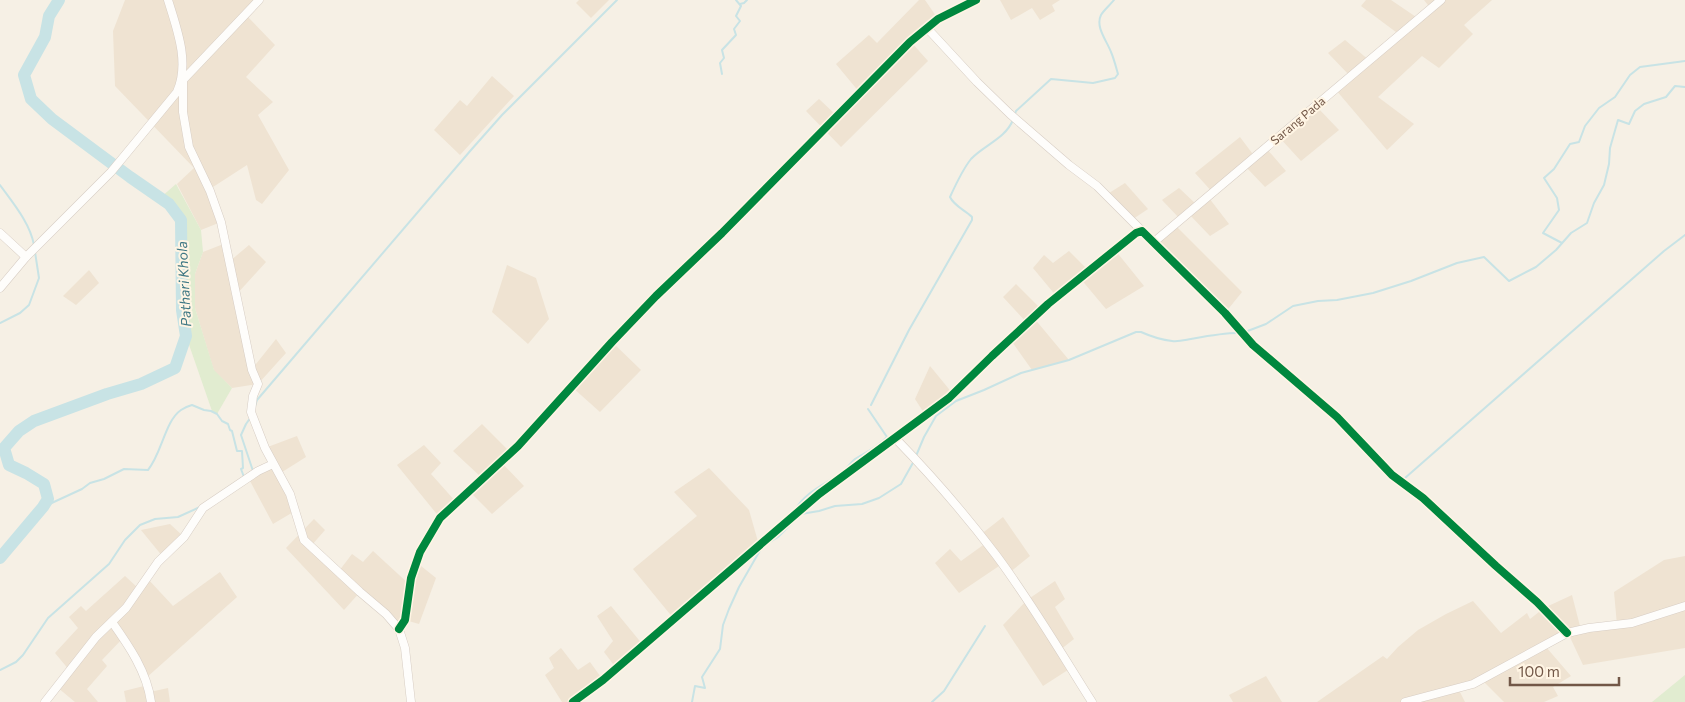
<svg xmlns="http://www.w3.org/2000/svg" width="1685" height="702" viewBox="0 0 1685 702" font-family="Commissioner,sans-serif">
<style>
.residential{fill:#efe3d2}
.green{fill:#e1ecd0}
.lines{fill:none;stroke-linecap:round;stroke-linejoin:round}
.stream{stroke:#c8e3e5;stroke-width:2}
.river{stroke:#c8e3e5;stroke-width:12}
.street-casing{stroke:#d7cdc4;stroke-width:9}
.street{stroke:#fefdfb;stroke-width:8}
.cycleway-casing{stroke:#fff5e4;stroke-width:11}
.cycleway{stroke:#00873e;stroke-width:8}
.labels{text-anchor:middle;stroke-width:4;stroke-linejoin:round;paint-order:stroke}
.street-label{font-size:12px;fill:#725747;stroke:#fff5e4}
.water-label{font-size:14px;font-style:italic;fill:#417985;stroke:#fff5e4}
</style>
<rect width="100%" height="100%" fill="#f6f0e5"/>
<g class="residential">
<polygon points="125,0 259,0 247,16 275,45 246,77 273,102 258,115 289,170 262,204 256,200 247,165 213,187 204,177 221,222 201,230 177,184 194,168 115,86 113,31"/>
<polygon points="579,0 609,0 591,18 576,3"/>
<polygon points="919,0 925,0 938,19 911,42 928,61 841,147 806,111 819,99 837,116 860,93 836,64 869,35 877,43"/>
<polygon points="1000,0 1060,0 1052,5 1055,11 1040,20 1032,8 1011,20"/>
<polygon points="1366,0 1391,0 1419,19 1431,9 1424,0 1492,0 1464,25 1473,34 1439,68 1422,56 1378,97 1414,124 1387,150 1336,90 1351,77 1328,53 1345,40 1370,61 1400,35 1361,6"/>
<polygon points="492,76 514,96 460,155 434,130 460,100 467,106"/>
<polygon points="1316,106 1339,130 1301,161 1279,137"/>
<polygon points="1240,137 1255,157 1266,148 1286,171 1265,187 1245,166 1214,194 1195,173"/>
<polygon points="1125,183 1148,209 1130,221 1106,195"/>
<polygon points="1179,188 1198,206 1209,198 1229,224 1210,236 1189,214 1181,220 1162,200"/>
<polygon points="1175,225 1242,292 1225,313 1154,242"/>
<polygon points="226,243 230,261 249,245 266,262 236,295 252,369 276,339 286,353 258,384 232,388 214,371 195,308 195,274 203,252"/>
<polygon points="1115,250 1144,286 1106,309 1080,278 1057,297 1033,268 1044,255 1053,263 1069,251 1089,271"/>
<polygon points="507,265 536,278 549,319 528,344 492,312"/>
<polygon points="89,270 99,283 76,305 63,296"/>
<polygon points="1016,284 1042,310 1034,318 1069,360 1032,370 1010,339 1027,323 1003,297"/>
<polygon points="612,342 641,370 600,412 572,387"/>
<polygon points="930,366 953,394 926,416 915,399"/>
<polygon points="482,424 511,453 501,462 524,486 492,514 468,490 482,478 453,451"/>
<polygon points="297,436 306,457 279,474 295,511 273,524 249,479 268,462 265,448"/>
<polygon points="424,445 441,463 431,474 456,502 440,518 397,465"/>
<polygon points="709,468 749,510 759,545 674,619 633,569 697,516 674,492"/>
<polygon points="1003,517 1030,556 1009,573 1002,564 959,593 935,563 950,549 961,561 986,543 980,535"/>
<polygon points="314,519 325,530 311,546 339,571 352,554 363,562 373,551 410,585 416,562 436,578 419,624 405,620 399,629 360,592 344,610 286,548"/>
<polygon points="170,524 184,537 163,557 141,530"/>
<polygon points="1685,556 1685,648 1583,665 1568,633 1546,647 1571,676 1553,687 1558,696 1544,702 1504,702 1482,680 1458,688 1465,702 1317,702 1383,656 1387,659 1398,647 1418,630 1446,614 1473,601 1501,633 1527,613 1530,619 1544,608 1572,595 1581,630 1617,625 1614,592 1664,560"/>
<polygon points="220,572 237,597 146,678 123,638 102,660 107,666 87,689 98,702 75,702 57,687 70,671 55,653 78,628 69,617 81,606 86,611 125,576 139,589 147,578 173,606"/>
<polygon points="1055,581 1065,599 1055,607 1074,639 1060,650 1071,668 1043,686 1003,625 1027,600"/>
<polygon points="611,606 643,645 616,668 604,652 613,641 597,616"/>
<polygon points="561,648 578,670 590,662 603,680 573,702 562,702 545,675 554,668 549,658"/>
<polygon points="1266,676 1282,702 1233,702 1229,695"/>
<polygon points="148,685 150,692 168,688 170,702 126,702 124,691"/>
</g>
<g class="green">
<polygon points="176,184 201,230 203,252 195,274 195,308 214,370 232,388 217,414 212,411 186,336 182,310 181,220 169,204 160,198"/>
<polygon points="1685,675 1685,702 1652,702"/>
</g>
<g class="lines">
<g class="stream">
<polyline points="740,4 744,3 747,0"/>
<polyline points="722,74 720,63 724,58 722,50 736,35 734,29 740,21 736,16 741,6 736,0"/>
<path d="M1015,114L1016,111L1051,79L1093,83L1115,78L1118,74C1116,67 1114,59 1111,52C1107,41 1095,27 1101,15C1104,10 1110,5 1114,0"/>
<path d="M0,185C13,203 30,223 34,245"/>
<polyline points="1562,243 1543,233 1559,210 1557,198 1544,178 1554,169 1570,144 1579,142 1585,126 1599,108 1615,97 1630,75 1640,67 1685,61"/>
<polyline points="0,323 20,313 29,305 39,278 35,252"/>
<polyline points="1245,332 1266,324 1293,306 1318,301 1337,300 1373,293 1411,281 1457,263 1484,257 1509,281 1536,267 1556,250 1571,233 1587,223 1594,203 1604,185 1609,164 1610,148 1618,120 1629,124 1635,111 1644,104 1666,97 1675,86 1685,87"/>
<path d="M871,405L909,330L972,220V217C965,210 954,206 950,197C955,186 963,169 971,159C984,145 1005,139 1013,120"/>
<polyline points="255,406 257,400 471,150 502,115 617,0"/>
<polyline points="251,417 246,424 241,435 253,471"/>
<path d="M916,456L924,437L936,416L956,401L984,390L1021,373L1069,360L1136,332H1141C1150,336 1162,340 1172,341C1178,342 1185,340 1191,339C1207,336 1222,333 1238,333"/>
<polyline points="1405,478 1664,251 1685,235"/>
<path d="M43,507L82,489L90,483L104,479L124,469L148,470C162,453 165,421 181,410C184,408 188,406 192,405L204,410L211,411L217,414L222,421L228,424L230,430L232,431L237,451H242L243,468L241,469L244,477"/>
<path d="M796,509C805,492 826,484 841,473C847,469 850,463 855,459C867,452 878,447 887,437L868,409"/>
<polyline points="0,670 16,662 23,655 48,618 109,564 125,540 140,525 155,519 178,517 200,507"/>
<polyline points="692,702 695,686 705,688 702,677 720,649 723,625 729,609 739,587 762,547 778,537 801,514 819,511 835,506 862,504 879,498 901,484 914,461"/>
<polyline points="932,702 944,691 985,626"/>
</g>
<polyline class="river" points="0,558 43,507 48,499 44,484 26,473 9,465 4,448 19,431 34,421 107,394 141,384 175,368 186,336 182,310 181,220 169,204 130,177 52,119 31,99 24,75 45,37 49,16 59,0"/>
<g class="street-casing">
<g id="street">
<polyline points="259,0 183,80 183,112 189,147 210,191 221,222 252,370 258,384 253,396 251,412 265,448 290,494 304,540 360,592 386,614 399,629 405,648 411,702"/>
<polyline points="927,28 977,82 1010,114 1069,165 1097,186 1142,231"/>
<polyline points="0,233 26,257"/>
<polyline points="1154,242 1441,0"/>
<path d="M0,288L26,257L111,172L177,92C190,63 177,29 168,0"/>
<path d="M896,439C931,475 965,514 996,555C1031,602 1061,653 1092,702"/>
<path d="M112,622C129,646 147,672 151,702"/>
<polyline points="399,629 405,620 411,578 420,552 440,518 518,446 612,342 656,296 722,233 910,42 938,19 976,0"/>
<polyline points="45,702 96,637 126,608 158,562 184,537 203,508 258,471 273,464"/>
<polyline points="573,702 603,680 819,494 949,398 992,356 1048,304 1136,233 1142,231 1225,313 1253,345 1337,417 1392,475 1423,498 1496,566 1537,602 1567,633"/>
<polyline points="1405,702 1473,684 1567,633 1589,628 1632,623 1685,606"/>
</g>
</g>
<use href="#street" class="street"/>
<g class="cycleway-casing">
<g id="cycleway">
<polyline points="399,629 405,620 411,578 420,552 440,518 518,446 612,342 656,296 722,233 910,42 938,19 976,0"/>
<polyline points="573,702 603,680 819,494 949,398 992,356 1048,304 1136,233 1142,231 1225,313 1253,345 1337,417 1392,475 1423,498 1496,566 1537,602 1567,633"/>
</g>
</g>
<use href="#cycleway" class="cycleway"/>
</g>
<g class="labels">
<g class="street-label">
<text transform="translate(1298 121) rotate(-40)" y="4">Sarang Pada</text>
</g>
<g class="water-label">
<text transform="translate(184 284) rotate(-93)" y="5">Pathari Khola</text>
</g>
</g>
<path d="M1510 677v8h109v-8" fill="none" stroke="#725747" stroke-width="2.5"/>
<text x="1518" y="677" font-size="15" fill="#725747" stroke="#fff5e4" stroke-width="4" paint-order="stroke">100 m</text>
</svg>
